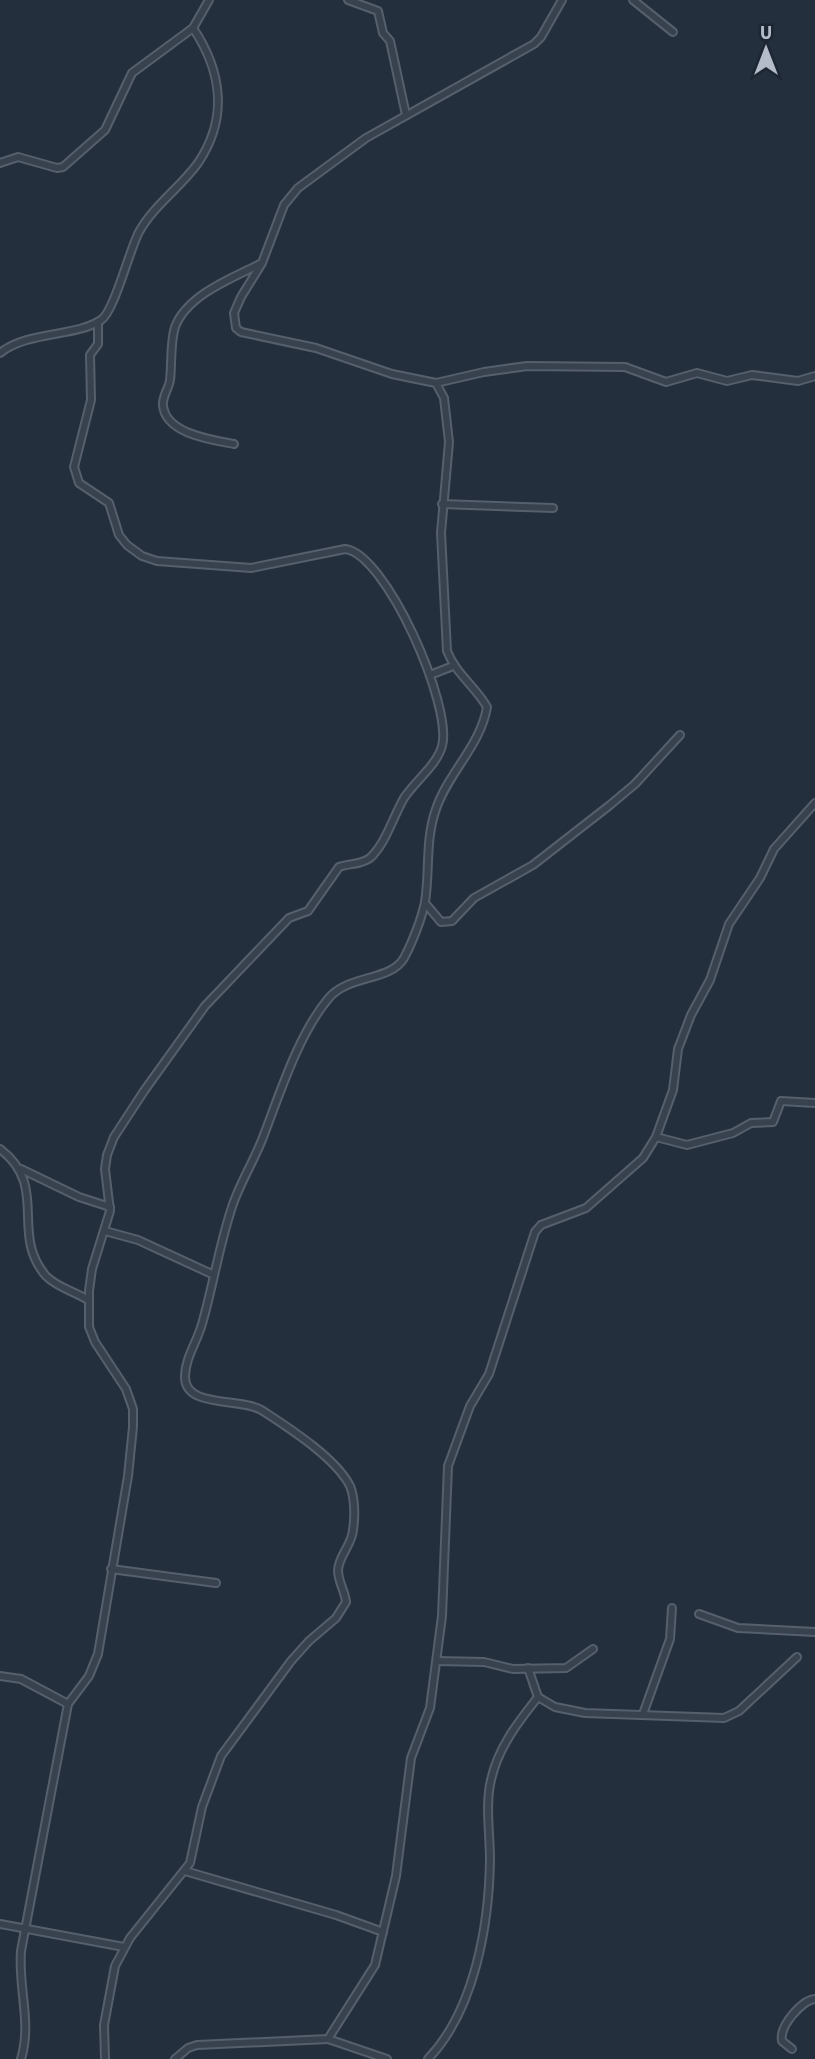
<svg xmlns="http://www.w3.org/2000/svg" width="815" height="2059" viewBox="0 0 815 2059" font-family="'Source Sans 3',sans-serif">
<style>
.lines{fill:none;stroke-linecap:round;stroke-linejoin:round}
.street-casing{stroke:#565f6c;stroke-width:10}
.street{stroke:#38414e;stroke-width:6}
</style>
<rect width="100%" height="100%" fill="#242f3e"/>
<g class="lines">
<g class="street-casing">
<g id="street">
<polyline points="348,0 378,11 383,33 390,41 406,115"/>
<polyline points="633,0 673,32"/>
<polyline points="0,163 18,157 57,168 63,167 105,130 132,73 193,28 209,0"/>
<path d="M0,353C27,331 76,337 101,320C114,312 129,251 139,232C154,205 180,188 198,163C229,117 221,70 193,28"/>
<polyline points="436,383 484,372 527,366 625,367 666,382 697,373 727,381 752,375 798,381 815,376"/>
<path d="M234,444C213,440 165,434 163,405C162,397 169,388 170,380C172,363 170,343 175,327C187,295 232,278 260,264"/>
<polyline points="442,504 553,508"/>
<polyline points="430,675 453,666"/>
<polyline points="425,903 441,922 452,921 474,898 533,865 610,805 635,784 680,735"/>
<polyline points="656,1137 687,1145 733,1133 751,1123 773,1122 781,1101 815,1103"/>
<path d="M0,1149C50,1187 9,1233 46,1276C58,1288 74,1291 88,1300"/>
<polyline points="21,1169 79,1197 110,1207"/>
<polyline points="105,1231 138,1240 214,1275"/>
<polyline points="111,1569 216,1583"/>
<polyline points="699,1614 738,1628 815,1632"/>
<polyline points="437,1661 484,1662 513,1669 566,1668 593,1649"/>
<polyline points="528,1668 538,1697 555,1707 585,1713 724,1718 739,1711 797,1657"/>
<polyline points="0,1676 21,1679 68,1704"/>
<polyline points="643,1714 670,1639 672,1608"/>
<polyline points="185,1871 336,1915 383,1932"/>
<polyline points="0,1924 124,1947"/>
<polyline points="328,2039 387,2059"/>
<path d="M792,2049L782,2041C779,2026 802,2000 815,1999"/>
<path d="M21,2059C32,2023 18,1988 21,1951L68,1704L89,1676L98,1654L128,1476L133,1427V1409L126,1389L95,1342L89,1327V1291L92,1269L110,1211L105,1169L107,1155L114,1137L144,1091L205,1006L289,918L308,911L339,867C350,863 361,865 370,858C386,843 393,817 404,798C415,781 437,765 442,746C453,707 386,553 345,549L251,568L157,561L142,556L127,545L119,535L109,503L79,483L74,467L91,400L90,355L98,344V322"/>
<path d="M105,2059L104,2025L115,1966L130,1938L190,1863L202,1807L221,1756L291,1661L309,1641L336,1618L346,1602C345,1591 338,1582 338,1570C339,1555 352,1545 353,1530C355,1517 355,1498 350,1486C336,1458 289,1428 263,1411C242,1397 185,1409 185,1377C185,1358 197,1342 202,1324C213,1286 219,1246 232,1207C240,1182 256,1158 265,1132C281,1090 299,1034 328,999C348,974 390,982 404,958C412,943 422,918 425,902C430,870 425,840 436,809C448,773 481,745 487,707C475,686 456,674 447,651L441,533L449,442L444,398L436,383L392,374L316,348L241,332L236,328L234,313L241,297L262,263L284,205L298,188L366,138L534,44L541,37L562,0"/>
<polyline points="175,2059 188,2048 197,2045 328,2039 375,1965 396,1876 411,1758 430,1708 442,1616 448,1466 470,1406 489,1374 535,1232 541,1225 586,1208 643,1158 656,1137 673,1090 678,1049 691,1015 710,980 729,924 760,878 774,849 815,803"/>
<path d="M428,2059C475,2010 489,1924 490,1860C490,1834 485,1804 491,1780C498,1748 518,1722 538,1697"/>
</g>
</g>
<use href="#street" class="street"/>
</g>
<g transform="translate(766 49)" stroke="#1d2633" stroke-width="5" paint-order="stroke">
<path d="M0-5L12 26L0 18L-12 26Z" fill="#b4bcc9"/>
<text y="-10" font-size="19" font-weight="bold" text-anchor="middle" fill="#b4bcc9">U</text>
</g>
</svg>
